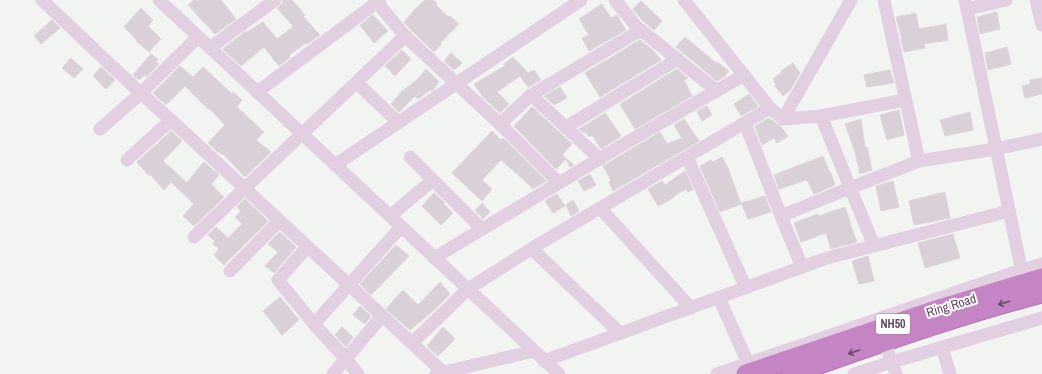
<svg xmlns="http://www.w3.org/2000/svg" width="1042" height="374" viewBox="0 0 1042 374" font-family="'Archivo Narrow',sans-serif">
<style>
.building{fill:#dad0d8;stroke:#ddd5db}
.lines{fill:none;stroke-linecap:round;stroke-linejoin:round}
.highway-casing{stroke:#b16faf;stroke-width:21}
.minor{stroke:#e2cfe2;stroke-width:13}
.highway{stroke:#c584c4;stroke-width:19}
.oneway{stroke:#664a66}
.labels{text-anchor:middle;stroke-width:4;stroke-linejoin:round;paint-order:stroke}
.shield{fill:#fff;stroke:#907e90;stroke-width:1}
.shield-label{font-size:12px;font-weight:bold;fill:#614761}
.street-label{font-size:13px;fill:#614761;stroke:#fff}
</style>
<rect width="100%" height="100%" fill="#f2f4f1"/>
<g class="building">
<polygon points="194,0 221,0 236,19 215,34 188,5"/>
<polygon points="283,0 292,0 305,15 303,16 320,35 307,44 306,43 289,55 290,57 279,66 264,47 241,66 223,49 246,31 247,32 263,22 277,39 293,27 293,26 277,8 282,4"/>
<polygon points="425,0 433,0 437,3 436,5 448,17 450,16 459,24 441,42 441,44 434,52 411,30 404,22 413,12 413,11"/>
<polygon points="641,1 662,21 654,30 642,20 633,9"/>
<polygon points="602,4 611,18 617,15 626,30 589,51 582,38 589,35 579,19"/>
<polygon points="141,8 153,20 148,26 161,39 149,52 136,41 137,40 124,27"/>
<polygon points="997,12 1000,29 980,34 977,17"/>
<polygon points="916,13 919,29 946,24 948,40 924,44 925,48 904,52 901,39 902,39 896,17"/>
<polygon points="373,15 388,31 374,43 360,25"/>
<polygon points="52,20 60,28 41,44 34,36"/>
<polygon points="685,37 716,63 717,62 729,71 724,77 717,81 676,47"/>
<polygon points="640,40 654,51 661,60 600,97 585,73"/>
<polygon points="1007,47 1011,64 988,70 985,53"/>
<polygon points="402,50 411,59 395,76 385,66"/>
<polygon points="451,53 462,63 454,70 444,61"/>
<polygon points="151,54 158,59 156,62 159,64 146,77 145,75 139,80 133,75"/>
<polygon points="513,57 528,73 534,70 541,80 528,87 520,76 497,92 509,104 500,113 484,98 474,84 505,66 504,64"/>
<polygon points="71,58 83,69 74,78 62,68"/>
<polygon points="793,63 800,73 790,90 783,96 775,86 776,84 773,79 782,72 781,71"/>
<polygon points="180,66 193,77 203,67 232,94 233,92 242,100 237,107 264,132 256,140 271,152 245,177 224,155 218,152 208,143 225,125 209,108 208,109 185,86 166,105 153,93"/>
<polygon points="101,67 115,80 106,89 93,76"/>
<polygon points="426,69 439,82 433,90 431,91 430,90 418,99 415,96 399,112 391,104 403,90 404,90 418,79"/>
<polygon points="677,69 688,78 684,80 692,96 635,129 620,104"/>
<polygon points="890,70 894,83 867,87 864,75"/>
<polygon points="1042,78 1042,94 1025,98 1022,86 1030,84 1030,80"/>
<polygon points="560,87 567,98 554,105 544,96"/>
<polygon points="749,94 758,106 741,116 734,104"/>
<polygon points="707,106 712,115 702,121 697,111"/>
<polygon points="532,107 572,144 562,155 574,165 570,167 566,159 556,169 514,126"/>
<polygon points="899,110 904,135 887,140 880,115"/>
<polygon points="970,112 973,130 945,136 940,120"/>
<polygon points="605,113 621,136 601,149 592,135 589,137 585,131 584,133 579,129"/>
<polygon points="769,118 778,125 781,127 788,136 777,143 774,138 762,145 755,126"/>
<polygon points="684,119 699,141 613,191 609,182 611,180 603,166 660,132 667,144 682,138 674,125"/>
<polygon points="861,119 865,147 867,147 872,170 860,174 855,152 845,124"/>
<polygon points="171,131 182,141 163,161 187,183 197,170 204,162 219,175 211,184 224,197 194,226 183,216 194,204 171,182 164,190 150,174 149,176 137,162"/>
<polygon points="492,131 501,140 503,138 546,181 533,189 524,180 501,160 482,180 492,189 482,201 452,173"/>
<polygon points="823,156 830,173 831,173 835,185 814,194 807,180 779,189 774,175"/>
<polygon points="722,157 728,168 741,204 720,212 700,166 711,160 713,162"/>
<polygon points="685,171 693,189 688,192 686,189 673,197 673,198 658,206 648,189 662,181 665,185"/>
<polygon points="590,174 596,185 584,191 578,181"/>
<polygon points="893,181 899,207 881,211 876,186"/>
<polygon points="945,192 950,218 914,225 909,201"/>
<polygon points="434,193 444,202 443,203 453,213 441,225 422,206"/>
<polygon points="557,194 565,206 553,213 545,201"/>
<polygon points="765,196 771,212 748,219 741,203"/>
<polygon points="245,199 268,221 224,265 214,255 219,249 213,244 215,241 208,235 216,227 228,238 242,224 235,217 241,211 237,207"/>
<polygon points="573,200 579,211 571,216 566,205"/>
<polygon points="482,203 490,212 483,219 475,210"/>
<polygon points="845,207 850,221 849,221 857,242 831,249 826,233 801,242 794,223 818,214 819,216"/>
<polygon points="280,232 296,247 274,273 265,266 278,252 268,244"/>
<polygon points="953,234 960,258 925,268 918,243"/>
<polygon points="396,245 409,256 371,295 360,284"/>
<polygon points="868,256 874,281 859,284 852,261"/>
<polygon points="440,282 450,294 432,312 410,330 386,309 403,290 418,305"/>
<polygon points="280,297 299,320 282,335 263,311"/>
<polygon points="360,306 371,316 365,324 353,315"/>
<polygon points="342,327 353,337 346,347 335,335"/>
<polygon points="443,327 455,339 438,356 427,346"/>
</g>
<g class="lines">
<g class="highway-casing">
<g id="highway">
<polyline points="746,374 942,308 1042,278"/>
<path d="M791,374C874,345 957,315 1042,293"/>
</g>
</g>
<g class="minor">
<path d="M42,0C85,40 127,82 171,120L443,372L444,374"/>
<polyline points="159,0 559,374"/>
<polyline points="615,0 636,26 717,91"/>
<polyline points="684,0 770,108 783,119 851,0"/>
<polyline points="884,0 919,161"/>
<polyline points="965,0 1023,277"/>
<polyline points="1036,0 1042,25"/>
<polyline points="967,9 1006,0"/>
<polyline points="405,36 500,124 559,183"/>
<polyline points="210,48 275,0"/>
<polyline points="357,83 398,122"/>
<polyline points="257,92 380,0"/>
<polyline points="821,116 905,100"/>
<polyline points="783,119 821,116 874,246"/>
<polyline points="745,123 781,216 850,188 919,161 996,149 1042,139"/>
<polyline points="500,124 531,95"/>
<polyline points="566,127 678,59"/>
<polyline points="100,129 140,94 198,37"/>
<polyline points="410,157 482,229"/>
<polyline points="687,157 746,288"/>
<polyline points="600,159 531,95 641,30"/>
<polyline points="127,160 171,120"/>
<polyline points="335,165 581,0"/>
<polyline points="600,208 691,308"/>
<polyline points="390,216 433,180"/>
<polyline points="781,216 802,267"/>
<path d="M194,237C264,169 335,103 405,36L375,0"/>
<polyline points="307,247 278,280 314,324 346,359 358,374"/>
<polyline points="532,249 620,333"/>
<polyline points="434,258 624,144 744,75"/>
<polyline points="230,271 279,221"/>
<polyline points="719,298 751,370"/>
<polyline points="314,324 401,227"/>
<polyline points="884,341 896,374"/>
<polyline points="412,343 468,289 539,244 770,108"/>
<polyline points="942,347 950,374"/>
<polyline points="544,361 827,258 1009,211"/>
<polyline points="333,374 382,316"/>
<polyline points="436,374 534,351"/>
<polyline points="717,374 1021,270 1042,264"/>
<polyline points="854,374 892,362 1042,318"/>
</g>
<use href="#highway" class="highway"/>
</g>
<defs><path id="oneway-shaft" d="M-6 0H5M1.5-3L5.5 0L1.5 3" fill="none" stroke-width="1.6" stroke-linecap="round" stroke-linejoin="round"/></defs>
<g class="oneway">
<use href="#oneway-shaft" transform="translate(1004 303) rotate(163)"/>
<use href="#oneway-shaft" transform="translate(854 352) rotate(161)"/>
</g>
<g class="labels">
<rect class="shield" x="876" y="314" width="34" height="20" rx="3"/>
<g class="shield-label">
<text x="893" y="328">NH50</text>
</g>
<g class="street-label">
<text transform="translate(951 305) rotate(-17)" y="5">Ring Road</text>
</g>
</g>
</svg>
